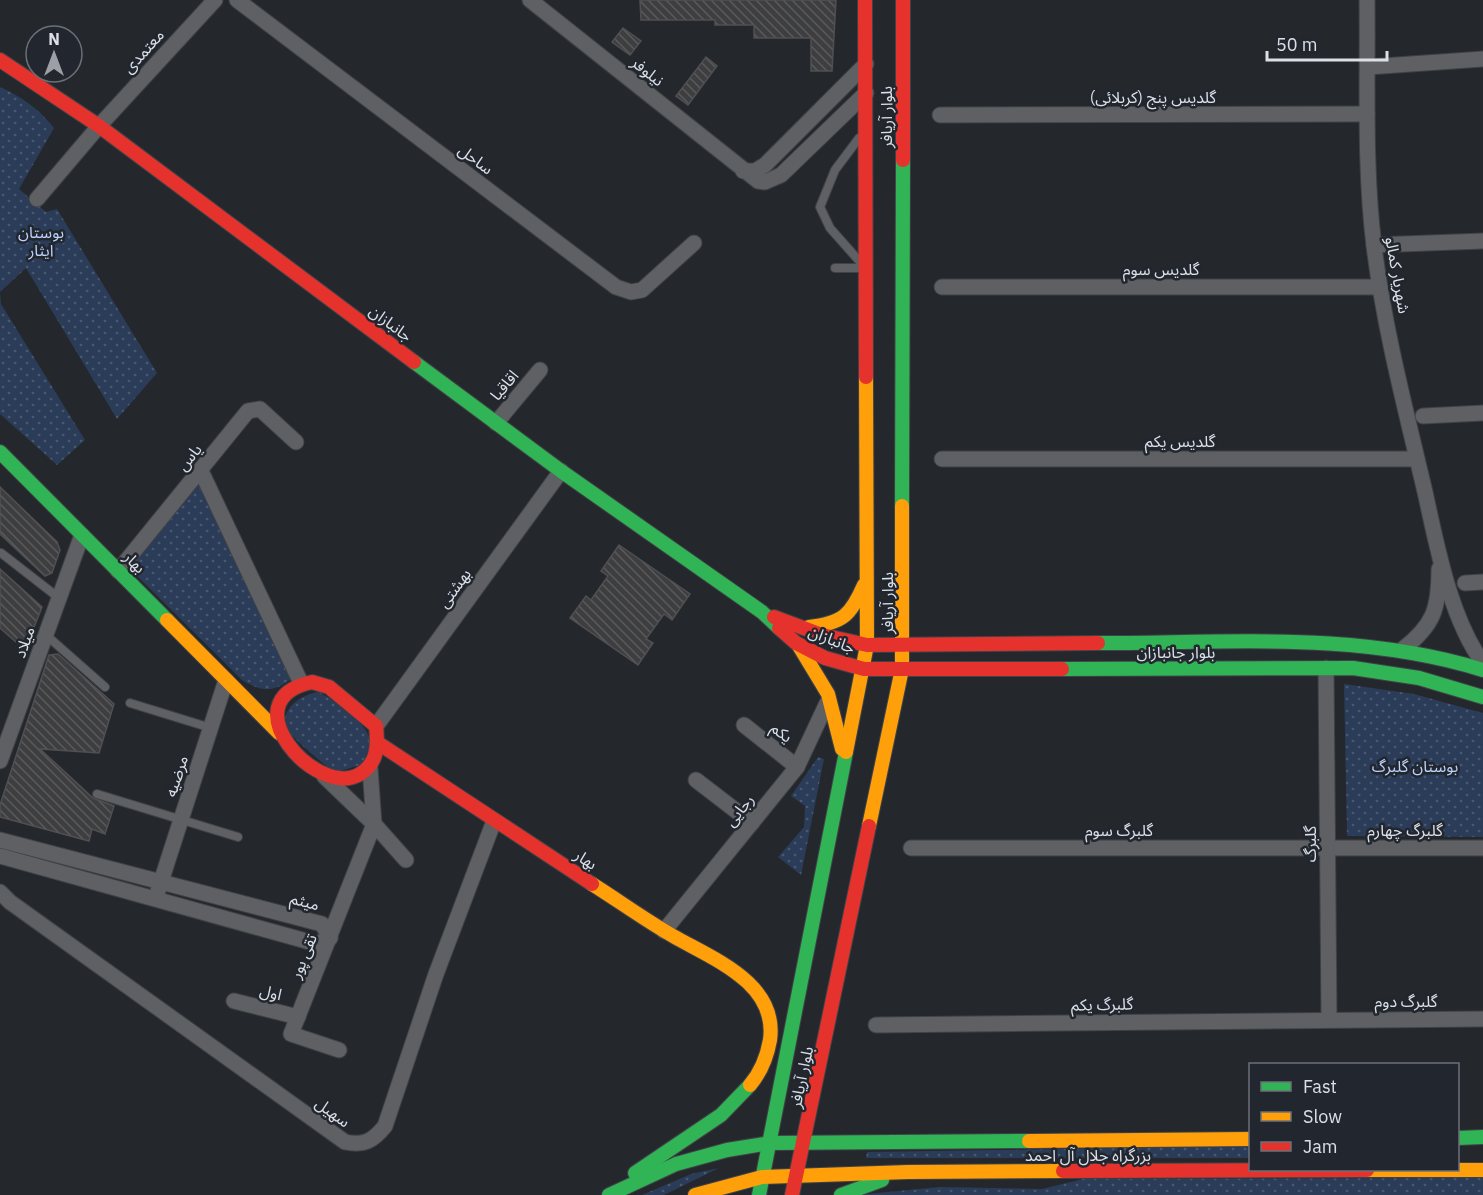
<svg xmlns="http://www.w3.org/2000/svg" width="1483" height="1195" viewBox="0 0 1483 1195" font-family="'IBM Plex Sans','Noto Sans Arabic',sans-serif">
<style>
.grass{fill:url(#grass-dots)}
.building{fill:url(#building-back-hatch);stroke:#505052;stroke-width:1.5}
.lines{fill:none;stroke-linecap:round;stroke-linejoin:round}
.lane-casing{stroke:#3f4246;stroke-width:10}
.street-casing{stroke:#3f4246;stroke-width:17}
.fast-casing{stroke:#3f4246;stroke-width:16}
.slow-casing{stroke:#3f4246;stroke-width:16}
.jam-casing{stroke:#3f4246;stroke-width:16}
.lane{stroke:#5e6063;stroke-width:8}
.street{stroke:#5e6063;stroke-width:15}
.fast{stroke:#30b455;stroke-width:14}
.slow{stroke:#ff9f0a;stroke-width:14}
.jam{stroke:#e5322d;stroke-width:14}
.labels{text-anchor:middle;stroke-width:5;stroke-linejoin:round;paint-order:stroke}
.street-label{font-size:16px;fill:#dce0e6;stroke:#21262f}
.park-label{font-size:16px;fill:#bbd2fa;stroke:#21262f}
</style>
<defs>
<pattern id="grass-dots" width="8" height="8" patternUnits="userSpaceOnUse" patternTransform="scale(1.5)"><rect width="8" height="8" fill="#2b3c58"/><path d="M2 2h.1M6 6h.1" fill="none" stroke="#495870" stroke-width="1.8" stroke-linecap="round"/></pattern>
<pattern id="building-back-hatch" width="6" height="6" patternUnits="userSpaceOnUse" patternTransform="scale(1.5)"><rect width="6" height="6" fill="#3e3e41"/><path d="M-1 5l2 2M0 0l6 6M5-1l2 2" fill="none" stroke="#595a5c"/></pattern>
</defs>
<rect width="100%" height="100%" fill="#24272c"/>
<g class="grass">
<path d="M0,87C22,97 39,109 54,128L19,189L46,212L57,209L157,373L117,419L26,268L0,292L1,304L85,440L57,465L0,414Z"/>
<path d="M200,483L292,678C274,693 262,692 242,680L129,568Z"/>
<polygon points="1344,684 1414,694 1483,713 1483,837 1347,836"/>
<path d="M318,692C332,698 369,724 370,741C370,748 365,757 363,764L334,773C320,760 303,748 291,734C274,713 299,695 318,692Z"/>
<polygon points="818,757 824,759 801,875 778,857 804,827 805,806 791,796"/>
<polygon points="1250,1146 1250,1158 866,1158 867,1152"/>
<polygon points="719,1168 664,1195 642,1195 691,1174"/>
<polygon points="1483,1178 1483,1195 856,1195 940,1187 1042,1189 1083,1179"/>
</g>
<g class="building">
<polygon points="640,0 836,0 832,71 811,71 811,38 754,38 754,25 715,25 715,20 641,20"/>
<polygon points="623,28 641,41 630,55 612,42"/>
<polygon points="706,57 717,66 688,105 676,96"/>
<polygon points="0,487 57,542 60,550 52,573 45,576 0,534"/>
<polygon points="619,545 690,594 672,620 664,614 646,639 653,643 638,665 570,618 586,596 591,600 608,576 601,571"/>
<polygon points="0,569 42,607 25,650 0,628"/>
<polygon points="58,654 114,704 99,753 40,749 93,798 114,806 105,834 92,829 89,841 0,817 0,805 49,655"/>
</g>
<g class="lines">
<g class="lane-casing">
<g id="lane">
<polyline points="859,138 835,170 820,207 830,228 861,263"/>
<polyline points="835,268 865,268"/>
<polyline points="1,553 59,598"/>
<polyline points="46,635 105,687"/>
<polyline points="130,703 211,728"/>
<polyline points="97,794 238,837"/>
</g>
</g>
<g class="street-casing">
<g id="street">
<polyline points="237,0 616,287 631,292 642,290 694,243"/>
<polyline points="530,0 758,181 765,182 781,175 866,93"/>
<path d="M1367,0C1368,82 1364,165 1374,246C1384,328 1406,411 1425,492C1437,546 1450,618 1483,663"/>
<polyline points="1368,67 1483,59"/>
<polyline points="940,115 1367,114"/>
<polyline points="743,171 755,171 765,165 866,64"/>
<polyline points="37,199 99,126 215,0"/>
<polyline points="1374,245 1483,241"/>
<polyline points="942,287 1380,287"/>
<polyline points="1423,416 1483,413"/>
<polyline points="496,423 540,370"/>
<polyline points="942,459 1417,459"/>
<polyline points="201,471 301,683"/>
<polyline points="118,571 248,411 260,409 296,442"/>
<polyline points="1465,583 1483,582"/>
<path d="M1403,649C1434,625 1439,608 1439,569"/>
<polyline points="1326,668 1329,1019"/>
<polyline points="744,725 797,767"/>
<polyline points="376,726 561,471"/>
<polyline points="0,761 82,535"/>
<polyline points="324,776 374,824 406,860"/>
<polyline points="696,780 752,823"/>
<polyline points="0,840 322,924 330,938"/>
<polyline points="911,848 1483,848"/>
<polyline points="0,856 317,944 330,938"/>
<polyline points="158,891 226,680"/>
<path d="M0,892L10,902L345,1142C364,1146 373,1141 385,1126L436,974L494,821"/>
<polyline points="664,931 797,767 827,703"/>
<polyline points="234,1001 298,1017"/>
<polyline points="876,1025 1483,1019"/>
<polyline points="339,1050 291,1034 374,824 370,768"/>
</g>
</g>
<g class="fast-casing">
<g id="fast">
<polyline points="414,362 561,471 762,612 779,628"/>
<polyline points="0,452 167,620"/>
<polyline points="902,506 903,160"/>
<path d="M1098,643C1227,643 1358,631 1483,670"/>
<polyline points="1062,669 1353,668 1419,678 1483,697"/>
<polyline points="1458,1138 1483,1137"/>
<polyline points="635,1173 721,1115 750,1085"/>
<polyline points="609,1195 676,1164 727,1150 770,1143 1029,1141"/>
<polyline points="759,1195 846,752"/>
<polyline points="841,1195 882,1180"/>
</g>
</g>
<g class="slow-casing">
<g id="slow">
<polyline points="167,620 279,733"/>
<path d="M809,627C843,623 851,615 864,585"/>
<polyline points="799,646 828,694 842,749"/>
<polyline points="846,752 867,645 866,377"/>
<polyline points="869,826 902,669 902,506"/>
<path d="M592,884C619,901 645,920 673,936C713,959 778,983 770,1040C767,1057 761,1072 750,1085"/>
<polyline points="1029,1141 1250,1139"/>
<polyline points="1367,1170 1483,1170"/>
<polyline points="695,1195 762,1177 908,1172 1063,1171"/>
</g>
</g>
<g class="jam-casing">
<g id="jam">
<polyline points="865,0 866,377"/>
<polyline points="0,60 99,126 414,362"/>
<polyline points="903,160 903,0"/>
<polyline points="774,617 822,635 867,645 1098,643"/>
<polyline points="779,628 796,643 825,658 864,669 1062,669"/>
<path d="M312,682L329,687L376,726C378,745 378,763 360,774C317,800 228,700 312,682Z"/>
<polyline points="378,743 592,884"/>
<polyline points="1063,1171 1367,1170"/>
<polyline points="792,1195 869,826"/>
</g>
</g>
<use href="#lane" class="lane"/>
<use href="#street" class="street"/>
<use href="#fast" class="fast"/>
<use href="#slow" class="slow"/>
<use href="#jam" class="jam"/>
</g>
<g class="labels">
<g class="street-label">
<text transform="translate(143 51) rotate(-48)" y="6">معتمدی</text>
<text transform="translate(648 71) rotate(39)" y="6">نیلوفر</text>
<text x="1153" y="103">گلدیس پنج (کربلائی)</text>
<text transform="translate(886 117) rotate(-90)" y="6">بلوار آریافر</text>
<text transform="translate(476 159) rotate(37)" y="6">ساحل</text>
<text x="1161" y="275">گلدیس سوم</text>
<text transform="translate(1398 275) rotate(80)" y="6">شهریار کمالو</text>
<text transform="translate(391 323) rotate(37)" y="6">جانبازان</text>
<text transform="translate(504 385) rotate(-50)" y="6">اقاقیا</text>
<text x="1180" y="447">گلدیس یکم</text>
<text transform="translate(189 457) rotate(-51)" y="6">یاس</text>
<text transform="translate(135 562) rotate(45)" y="6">بهار</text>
<text transform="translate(454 588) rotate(-54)" y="6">بهشتی</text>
<text transform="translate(887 603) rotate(-90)" y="6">بلوار آریافر</text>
<text transform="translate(832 639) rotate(22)" y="6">جانبازان</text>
<text transform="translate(24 642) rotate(-70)" y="6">میلاد</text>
<text x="1176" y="658">بلوار جانبازان</text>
<text transform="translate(782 732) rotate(38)" y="6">یکم</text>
<text transform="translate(176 776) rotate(-72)" y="6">مرضیه</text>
<text transform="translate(739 810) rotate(-51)" y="6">رجایی</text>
<text x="1119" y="836">گلبرگ سوم</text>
<text x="1405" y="836">گلبرگ چهارم</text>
<text transform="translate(1310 844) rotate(-90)" y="6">گلبرگ</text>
<text transform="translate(586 859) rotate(33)" y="6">بهار</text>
<text transform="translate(305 901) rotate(15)" y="6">میثم</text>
<text transform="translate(303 956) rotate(-68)" y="6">تقی پور</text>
<text transform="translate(271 992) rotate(14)" y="6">اول</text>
<text x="1406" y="1007">گلبرگ دوم</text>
<text transform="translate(1102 1004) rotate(-1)" y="6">گلبرگ یکم</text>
<text transform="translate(801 1077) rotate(-78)" y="6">بلوار آریافر</text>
<text transform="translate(333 1112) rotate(36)" y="6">سهیل</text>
<text x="1088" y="1161">بزرگراه جلال آل احمد</text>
</g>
<g class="park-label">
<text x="41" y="238">بوستان<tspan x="41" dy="18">ایثار</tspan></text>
<text x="1415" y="772">بوستان گلبرگ</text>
</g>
</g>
<rect x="1249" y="1063" width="210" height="108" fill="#21262f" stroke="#6c7078" stroke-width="1.5"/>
<rect x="1261" y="1082" width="30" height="9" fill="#30b455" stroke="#6c7078" stroke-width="1.5"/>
<text x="1303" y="1093" font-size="18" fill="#dce0e6">Fast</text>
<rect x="1261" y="1112" width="30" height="9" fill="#ff9f0a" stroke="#6c7078" stroke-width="1.5"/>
<text x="1303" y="1123" font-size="18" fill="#dce0e6">Slow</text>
<rect x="1261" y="1142" width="30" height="9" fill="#e5322d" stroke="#6c7078" stroke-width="1.5"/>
<text x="1303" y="1153" font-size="18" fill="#dce0e6">Jam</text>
<g transform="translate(54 54)"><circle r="28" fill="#21262f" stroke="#6c7078" stroke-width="1.5"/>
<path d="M0-4.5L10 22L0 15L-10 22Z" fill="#9c9fa5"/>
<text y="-9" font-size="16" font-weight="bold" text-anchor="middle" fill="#dce0e6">N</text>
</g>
<path d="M1267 51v9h120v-9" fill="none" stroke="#dce0e6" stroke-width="3"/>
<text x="1276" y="51" font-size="18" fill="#dce0e6" stroke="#21262f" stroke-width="4.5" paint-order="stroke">50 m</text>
</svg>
